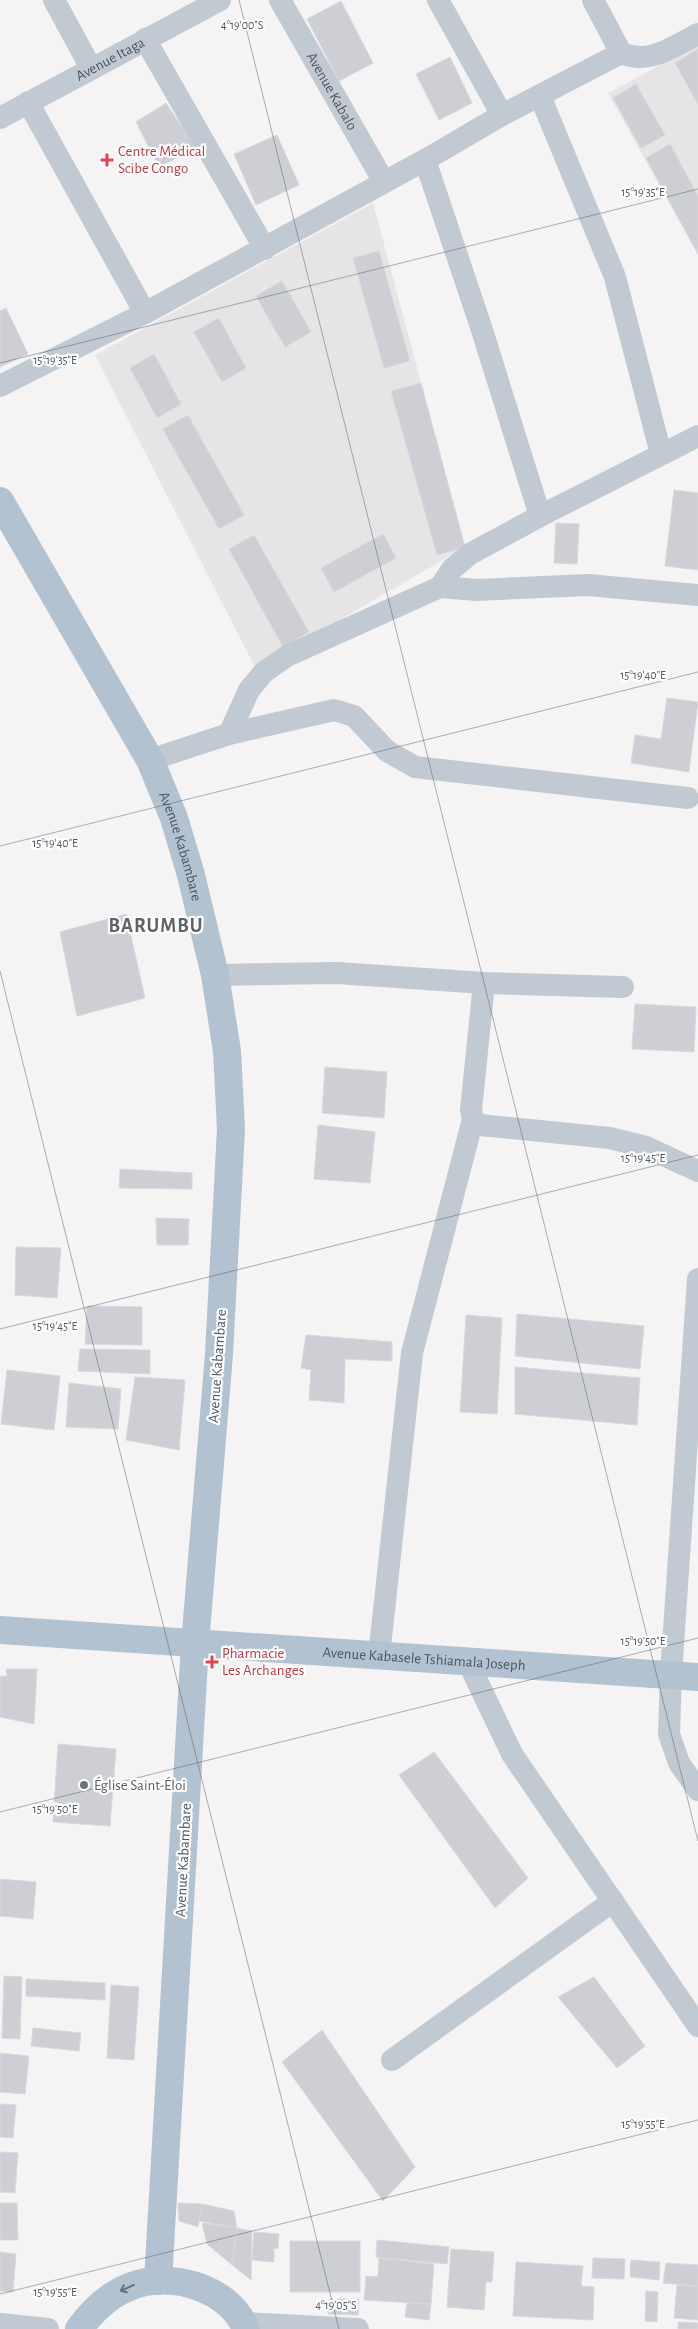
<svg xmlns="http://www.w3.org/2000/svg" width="698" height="2329" viewBox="0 0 698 2329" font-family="'Alegreya Sans',sans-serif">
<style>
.education{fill:#e6e4e5}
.building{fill:#cdcfd5;stroke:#d7d9de}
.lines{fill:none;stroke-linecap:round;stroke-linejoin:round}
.minor{stroke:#c1cad2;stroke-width:22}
.major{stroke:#b3c2d1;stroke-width:28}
.oneway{stroke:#64717d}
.ticks{fill:none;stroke:#4a5661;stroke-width:1;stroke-opacity:0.45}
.health-dot{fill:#e0444e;stroke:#fff;stroke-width:2}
.worship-dot{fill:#6b7280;stroke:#fff;stroke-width:2}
.labels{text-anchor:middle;stroke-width:4.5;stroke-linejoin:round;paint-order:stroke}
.street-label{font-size:15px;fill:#4a5661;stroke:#fff}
.health-label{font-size:15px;fill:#be3a42;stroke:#fff;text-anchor:start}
.worship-label{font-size:15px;fill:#5b616d;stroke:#fff;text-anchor:start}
.district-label{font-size:20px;font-weight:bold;letter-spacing:1px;fill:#5f6368;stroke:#fff}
.ticks-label{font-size:12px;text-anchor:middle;fill:#4a5661;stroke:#fff;stroke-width:4.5;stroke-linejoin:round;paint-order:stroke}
</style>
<rect width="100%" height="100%" fill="#f5f3f3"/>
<g class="education">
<polygon points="698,45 698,255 608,93"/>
<polygon points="373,203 465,547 256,669 95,355"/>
</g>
<g class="building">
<polygon points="341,1 373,63 339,81 307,19"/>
<polygon points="698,49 698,104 675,63"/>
<polygon points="450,57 472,103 439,120 416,74"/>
<polygon points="636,84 665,135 641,148 613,98"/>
<polygon points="166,103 196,148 159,167 136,122"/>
<polygon points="277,135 299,185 256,205 234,154"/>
<polygon points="670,144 698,196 698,254 646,158"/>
<polygon points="379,251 410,361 384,368 353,258"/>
<polygon points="282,281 311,332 285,347 256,296"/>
<polygon points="6,308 28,354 0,367 0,311"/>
<polygon points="219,318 246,368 222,382 194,332"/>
<polygon points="154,354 181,404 157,418 130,368"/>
<polygon points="421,383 465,547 437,555 391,391"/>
<polygon points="188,415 244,515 219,529 163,429"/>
<polygon points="674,490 698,493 698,570 665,566"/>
<polygon points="556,523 579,524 577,564 554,563"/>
<polygon points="383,534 396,558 334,592 321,568"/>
<polygon points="254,535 309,632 283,647 229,549"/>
<polygon points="667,698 698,702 689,772 631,763 635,735 661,739"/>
<polygon points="126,914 145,998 77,1016 60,932"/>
<polygon points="635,1004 696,1007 694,1052 632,1049"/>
<polygon points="325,1067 387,1072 384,1118 322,1113"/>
<polygon points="318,1125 375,1132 370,1183 314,1179"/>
<polygon points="120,1169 192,1173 192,1189 119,1188"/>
<polygon points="156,1218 189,1219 188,1245 157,1245"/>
<polygon points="16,1247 61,1248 57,1298 15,1295"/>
<polygon points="87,1306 142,1307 142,1345 85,1344"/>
<polygon points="517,1314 644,1326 640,1369 515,1356"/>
<polygon points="466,1315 502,1318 497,1414 460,1412"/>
<polygon points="306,1335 392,1342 392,1361 345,1359 344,1403 309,1400 311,1370 301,1368"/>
<polygon points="80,1349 150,1350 150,1374 78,1371"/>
<polygon points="515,1367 640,1378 637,1425 515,1414"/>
<polygon points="7,1370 60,1376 54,1430 1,1424"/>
<polygon points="135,1377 185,1380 179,1450 126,1440"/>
<polygon points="69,1383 121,1389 118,1429 66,1427"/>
<polygon points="6,1669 37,1669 34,1724 0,1717 0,1676 7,1676"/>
<polygon points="58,1744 116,1749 110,1826 53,1822"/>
<polygon points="434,1752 528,1878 495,1908 399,1775"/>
<polygon points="0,1879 36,1882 33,1919 0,1916"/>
<polygon points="4,1976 22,1977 20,2039 2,2038"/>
<polygon points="594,1977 645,2046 617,2068 558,1997"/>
<polygon points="26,1979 105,1983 105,2000 26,1996"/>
<polygon points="111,1985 139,1987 134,2060 107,2058"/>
<polygon points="33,2028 81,2033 79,2051 31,2046"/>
<polygon points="322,2030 415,2167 383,2201 282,2062"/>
<polygon points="0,2053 29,2056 25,2094 0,2092"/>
<polygon points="0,2104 16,2105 13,2138 0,2137"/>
<polygon points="0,2152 18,2153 15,2193 0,2192"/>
<polygon points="0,2203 17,2203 18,2240 0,2240"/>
<polygon points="178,2203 202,2204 198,2227 179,2221"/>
<polygon points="202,2204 234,2211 237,2228 199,2221"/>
<polygon points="202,2223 237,2228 232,2265 207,2244"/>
<polygon points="237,2228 252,2231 251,2280 232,2265"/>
<polygon points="254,2232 279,2234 278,2249 274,2248 274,2262 252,2260"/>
<polygon points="377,2240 449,2247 447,2264 376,2257"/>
<rect x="290" y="2241" width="70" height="51"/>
<polygon points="451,2249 494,2252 492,2282 486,2282 484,2310 447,2307"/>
<polygon points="0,2252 16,2254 13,2292 0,2291"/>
<polygon points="379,2258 434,2264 431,2304 364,2300 366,2276 378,2277"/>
<polygon points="593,2258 625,2259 624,2279 592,2278"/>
<polygon points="631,2260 660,2262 659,2280 630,2277"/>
<polygon points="516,2262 583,2266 581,2286 594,2287 593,2320 513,2316"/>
<polygon points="666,2263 698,2265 698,2286 663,2283"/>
<polygon points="677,2285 698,2286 698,2320 674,2318"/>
<polygon points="646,2291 658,2292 657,2322 645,2321"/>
<polygon points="330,2299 359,2299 358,2315 328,2314"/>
<polygon points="407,2303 431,2304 429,2320 405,2317"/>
<polygon points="678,2322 698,2323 698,2329 678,2329"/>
</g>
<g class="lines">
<g class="minor">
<polyline points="54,0 91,68"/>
<path id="s1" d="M280,0L384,182"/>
<polyline points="438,0 502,115"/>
<polyline points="593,0 621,53"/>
<polyline points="145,39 265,249"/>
<polyline points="540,96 615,277 661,454"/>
<polyline points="28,102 145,313"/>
<path id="s2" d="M0,118L220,0"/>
<polyline points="425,160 482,330 540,516"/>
<path d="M0,386L145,313L425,160L502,115L621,53C650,65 672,47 698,34"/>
<polyline points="440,587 452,569 470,554 540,516 698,436"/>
<polyline points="229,734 249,690 264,672 287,656 440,587 477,590 588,585 698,595"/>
<polyline points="150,760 229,734 334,710 354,716 387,751 415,767 688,798"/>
<polyline points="215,975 337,973 484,983 623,987"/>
<polyline points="473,1119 480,1125 610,1138 646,1147 698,1171"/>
<polyline points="698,1279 671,1674 669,1734 679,1763 698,1790"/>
<polyline points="379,1656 412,1353 473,1119 471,1110 484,983"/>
<polyline points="468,1662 512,1754 698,2026"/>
<polyline points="392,2060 613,1901"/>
<polyline points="244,2323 358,2329"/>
<polyline points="0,2324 48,2329"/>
</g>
<g class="major">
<path id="s3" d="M0,501L150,760L174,818L191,875L215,975L227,1051L231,1129L219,1354L195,1644L158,2281"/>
<path id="s4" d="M0,1630L698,1677"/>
<path d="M79,2329C93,2310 109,2294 132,2286C171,2271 230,2288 246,2329"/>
</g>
</g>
<defs><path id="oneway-shaft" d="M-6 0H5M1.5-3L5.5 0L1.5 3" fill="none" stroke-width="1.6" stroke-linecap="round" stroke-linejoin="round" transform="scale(1.25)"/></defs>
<use class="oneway" href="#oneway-shaft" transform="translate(127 2288) rotate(156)"/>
<path class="ticks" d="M239,0L698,1841M0,363L698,189M0,846L698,672M0,971L339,2329M0,1329L698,1155M0,1812L698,1638M0,2294L698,2120"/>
<g class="health-dot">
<path d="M104.5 152.5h5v5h5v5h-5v5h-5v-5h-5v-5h5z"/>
<path d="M209.5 1654.5h5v5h5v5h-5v5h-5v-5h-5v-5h5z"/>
</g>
<circle class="worship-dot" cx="84" cy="1785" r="5"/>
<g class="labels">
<g class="street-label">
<text dy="5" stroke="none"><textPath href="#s2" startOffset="125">Avenue Itaga</textPath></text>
<text dy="5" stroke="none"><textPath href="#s1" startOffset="105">Avenue Kabalo</textPath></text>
<text dy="5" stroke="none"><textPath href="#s3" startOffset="391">Avenue Kabambare</textPath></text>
<text transform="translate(217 1366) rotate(-86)" y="5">Avenue Kabambare</text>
<text dy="5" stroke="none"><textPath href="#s4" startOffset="425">Avenue Kabasele Tshiamala Joseph</textPath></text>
<text transform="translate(183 1860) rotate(-87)" y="5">Avenue Kabambare</text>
</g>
<g class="health-label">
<text x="118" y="156">Centre Médical<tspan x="118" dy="17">Scibe Congo</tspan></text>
<text x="222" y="1658">Pharmacie<tspan x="222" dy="17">Les Archanges</tspan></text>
</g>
<g class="worship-label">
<text x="94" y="1790">Église Saint-Éloi</text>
</g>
<g class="district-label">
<text x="156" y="932">BARUMBU</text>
</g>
</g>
<g class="ticks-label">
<text x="242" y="29">4°19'00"S</text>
<text x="643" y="196">15°19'35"E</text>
<text x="55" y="364">15°19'35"E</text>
<text x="643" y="679">15°19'40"E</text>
<text x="55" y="847">15°19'40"E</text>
<text x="643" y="1162">15°19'45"E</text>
<text x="55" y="1330">15°19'45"E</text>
<text x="643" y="1645">15°19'50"E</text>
<text x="55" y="1813">15°19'50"E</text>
<text x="643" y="2128">15°19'55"E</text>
<text x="55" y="2296">15°19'55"E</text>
<text x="336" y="2309">4°19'05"S</text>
</g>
</svg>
